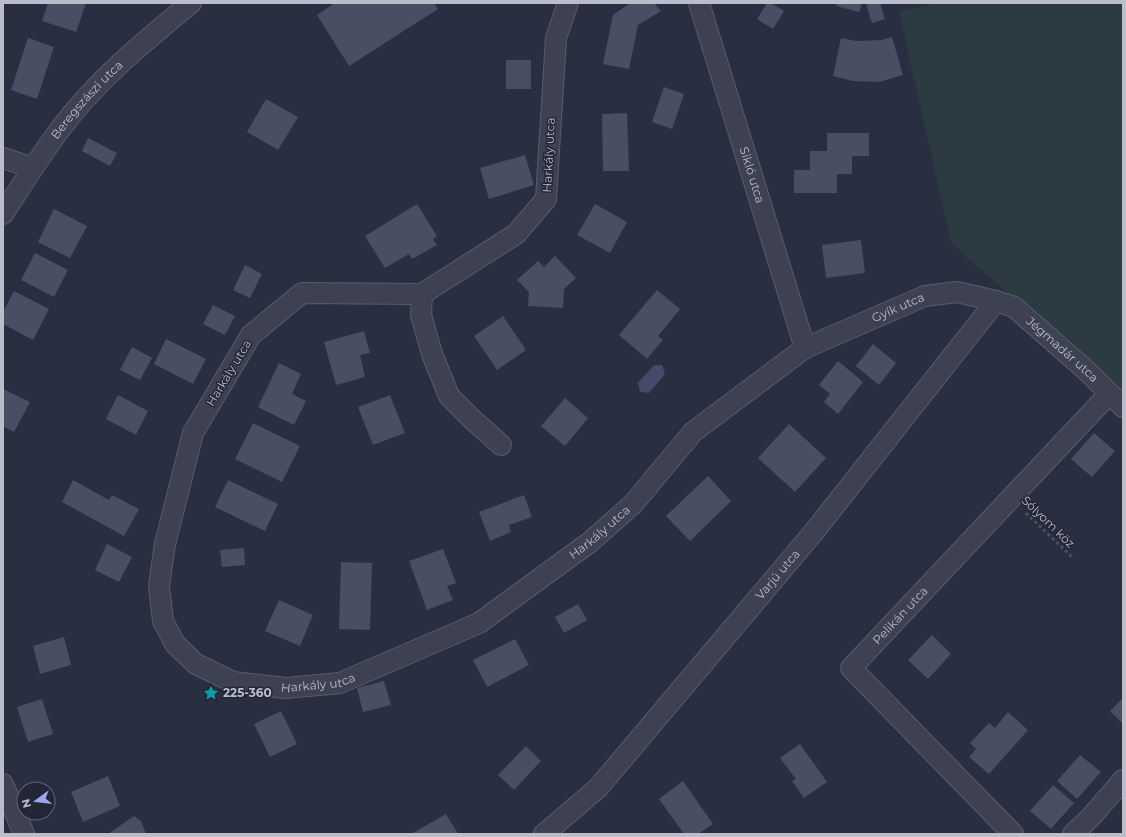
<svg xmlns="http://www.w3.org/2000/svg" width="1126" height="837" viewBox="0 0 1126 837" font-family="Montserrat,sans-serif">
<style>
.green{fill:#2c3a42}
.water{fill:#444a69}
.building{fill:#4a4e62}
.lines{fill:none;stroke-linecap:round;stroke-linejoin:round}
.street-casing{stroke:#595c6b;stroke-width:22}
.path{stroke:#4b575f;stroke-width:2.5;stroke-dasharray:3 3;stroke-linecap:butt}
.street{stroke:#3e4151;stroke-width:20}
.labels{text-anchor:middle;stroke-width:3;stroke-linejoin:round;paint-order:stroke}
.street-label{font-size:12px;fill:#bbbdcb;stroke:#232636}
.poi-label{font-size:12px;font-weight:bold;fill:#bbbdcb;stroke:#232636;text-anchor:start}
</style>
<rect width="100%" height="100%" fill="#2a2e41"/>
<polygon class="green" points="934,3 1123,3 1123,395 951,243 899,11 924,7"/>
<polygon class="water" points="654,365 662,365 665,374 649,393 640,392 638,383"/>
<g class="building">
<polygon points="48,3 86,3 76,32 42,21"/>
<polygon points="335,3 434,3 438,9 349,66 317,15"/>
<polygon points="630,3 654,3 661,11 638,25 629,69 603,64 613,15"/>
<polygon points="767,3 771,3 784,11 773,29 757,19"/>
<polygon points="837,3 862,3 859,12 836,6"/>
<polygon points="869,3 880,3 885,19 872,23 866,4"/>
<polygon points="892,37 903,75 879,82 853,81 833,76 841,38 856,41 882,40"/>
<polygon points="28,38 54,47 37,99 11,90"/>
<rect x="506" y="60" width="25" height="29"/>
<polygon points="664,87 684,94 672,129 652,122"/>
<polygon points="266,99 298,117 278,150 247,132"/>
<polygon points="627,113 629,171 603,171 602,114"/>
<polygon points="827,133 869,133 869,156 852,156 852,174 837,174 837,193 794,193 794,170 810,170 810,151 827,151"/>
<polygon points="88,138 117,153 110,166 82,151"/>
<polygon points="525,155 534,185 489,199 480,168"/>
<polygon points="417,204 437,236 433,239 437,245 412,259 409,254 385,268 365,236"/>
<polygon points="595,204 627,222 610,253 577,235"/>
<polygon points="54,209 87,226 70,258 38,242"/>
<polygon points="861,240 865,273 826,278 822,245"/>
<polygon points="35,253 68,270 54,297 21,280"/>
<polygon points="555,256 576,278 564,289 563,308 528,306 529,292 517,280 538,261 544,267"/>
<polygon points="245,265 262,274 250,298 233,290"/>
<polygon points="657,290 680,309 658,336 663,340 647,359 619,335"/>
<polygon points="14,291 49,309 33,340 3,324 3,312"/>
<polygon points="213,305 235,316 225,335 203,324"/>
<polygon points="503,316 526,350 497,370 474,336"/>
<polygon points="364,331 370,353 360,355 365,377 336,385 324,342"/>
<polygon points="166,339 206,359 193,384 154,364"/>
<polygon points="873,344 896,363 879,385 856,366"/>
<polygon points="132,347 152,358 140,380 120,370"/>
<polygon points="838,361 863,382 838,414 824,402 830,394 819,385"/>
<polygon points="279,363 301,374 292,394 306,401 294,425 258,407"/>
<polygon points="3,389 30,402 14,432 3,426"/>
<polygon points="118,395 148,411 136,435 106,419"/>
<polygon points="390,395 405,433 373,445 358,407"/>
<polygon points="565,398 588,418 565,446 541,426"/>
<polygon points="253,423 300,446 282,482 235,459"/>
<polygon points="789,424 826,458 795,492 758,458"/>
<polygon points="1094,433 1115,451 1092,477 1071,459"/>
<polygon points="708,476 731,501 690,541 666,516"/>
<polygon points="73,480 109,500 112,495 139,509 124,536 62,502"/>
<polygon points="228,480 278,504 265,531 215,507"/>
<polygon points="524,495 532,517 509,525 511,532 490,541 479,512"/>
<polygon points="107,544 132,557 119,582 95,570"/>
<polygon points="244,548 245,565 222,567 220,550"/>
<polygon points="443,549 456,583 447,586 453,600 427,610 409,561"/>
<polygon points="341,562 372,563 370,630 339,629"/>
<polygon points="279,600 313,615 300,646 265,631"/>
<polygon points="578,604 587,620 564,633 555,617"/>
<polygon points="932,635 951,654 928,679 908,660"/>
<polygon points="64,637 71,665 40,674 33,646"/>
<polygon points="515,639 529,665 487,687 473,660"/>
<polygon points="384,681 391,705 363,712 357,688"/>
<polygon points="1123,698 1123,724 1110,711"/>
<polygon points="42,699 53,734 28,742 17,707"/>
<polygon points="281,711 297,744 270,757 254,724"/>
<polygon points="1008,712 1028,730 989,774 969,757 976,749 970,743 989,723 995,728"/>
<polygon points="800,744 827,782 804,798 792,781 796,779 780,758"/>
<polygon points="526,746 541,761 514,790 498,775"/>
<polygon points="1080,755 1101,772 1077,799 1057,781"/>
<polygon points="108,776 120,806 83,822 71,792"/>
<polygon points="683,781 713,824 698,834 684,834 659,799"/>
<polygon points="1053,785 1074,803 1051,829 1030,811"/>
<polygon points="446,814 458,834 411,834"/>
<polygon points="134,816 141,821 146,834 108,834"/>
</g>
<g class="lines">
<g class="street-casing">
<g id="street">
<path id="s1" d="M568,3L556,38L546,199L516,234L422,294L302,293L251,335L193,433L165,544L159,586L163,621L175,644L196,664L233,682L286,688L340,683L479,623L590,542L633,504L693,432L805,348L925,296L957,292L996,301L1014,307L1088,372L1123,407"/>
<path id="s2" d="M699,3L805,348"/>
<polyline points="3,158 33,168"/>
<path id="s3" d="M3,214C22,185 40,156 61,128C97,80 145,41 191,3"/>
<polyline points="422,294 421,315 432,354 449,396 472,419 501,445"/>
<polyline points="3,784 24,834"/>
<path id="s4" d="M544,834L598,788L813,533L996,301"/>
<path id="s5" d="M1013,834L851,668L1109,394"/>
<polyline points="1073,834 1090,818 1123,780"/>
</g>
</g>
<polyline class="path" points="1026,513 1073,558"/>
<use href="#street" class="street"/>
</g>
<defs>
<g id="sight-bare" transform="scale(1.2)"><path d="M0-6L1.8-2.2L6-1.7L2.9 1.2L3.7 5.4L0 3.3L-3.7 5.4L-2.9 1.2L-6-1.7L-1.8-2.2Z" fill="#0f9aa8" stroke="#232636" stroke-width="2.5" paint-order="stroke"/></g>
</defs>
<g fill-rule="evenodd">
<use href="#sight-bare" x="211" y="693"/>
</g>
<g class="labels">
<g class="street-label">
<text dy="4" stroke="none"><textPath href="#s3" startOffset="142">Beregszászi utca</textPath></text>
<text transform="translate(549 155) rotate(-87)" y="4">Harkály utca</text>
<text dy="4" stroke="none"><textPath href="#s2" startOffset="180">Sikló utca</textPath></text>
<text dy="4" stroke="none"><textPath href="#s1" startOffset="1733">Gyík utca</textPath></text>
<text dy="4" stroke="none"><textPath href="#s1" startOffset="1918">Jégmadár utca</textPath></text>
<text transform="translate(229 373) rotate(-59)" y="4">Harkály utca</text>
<text transform="translate(1048 522) rotate(44)" y="4">Sólyom köz</text>
<text dy="4" stroke="none"><textPath href="#s1" startOffset="1354">Harkály utca</textPath></text>
<text dy="4" stroke="none"><textPath href="#s4" startOffset="350">Varjú utca</textPath></text>
<text dy="4" stroke="none"><textPath href="#s5" startOffset="304">Pelikán utca</textPath></text>
<text dy="4" stroke="none"><textPath href="#s1" startOffset="1030">Harkály utca</textPath></text>
</g>
<g class="poi-label">
<text x="223" y="697">225-360</text>
</g>
</g>
<rect width="1126" height="837" fill="none" stroke="#bbbdcb" stroke-width="8"/>
<g transform="translate(36 801) rotate(255)"><circle r="19" fill="#232636" stroke="#606272"/>
<path d="M0-3L7 15L0 10L-7 15Z" fill="#9da7ee"/>
<text y="-6" font-size="11" font-weight="bold" text-anchor="middle" fill="#bbbdcb">N</text>
</g>
</svg>
